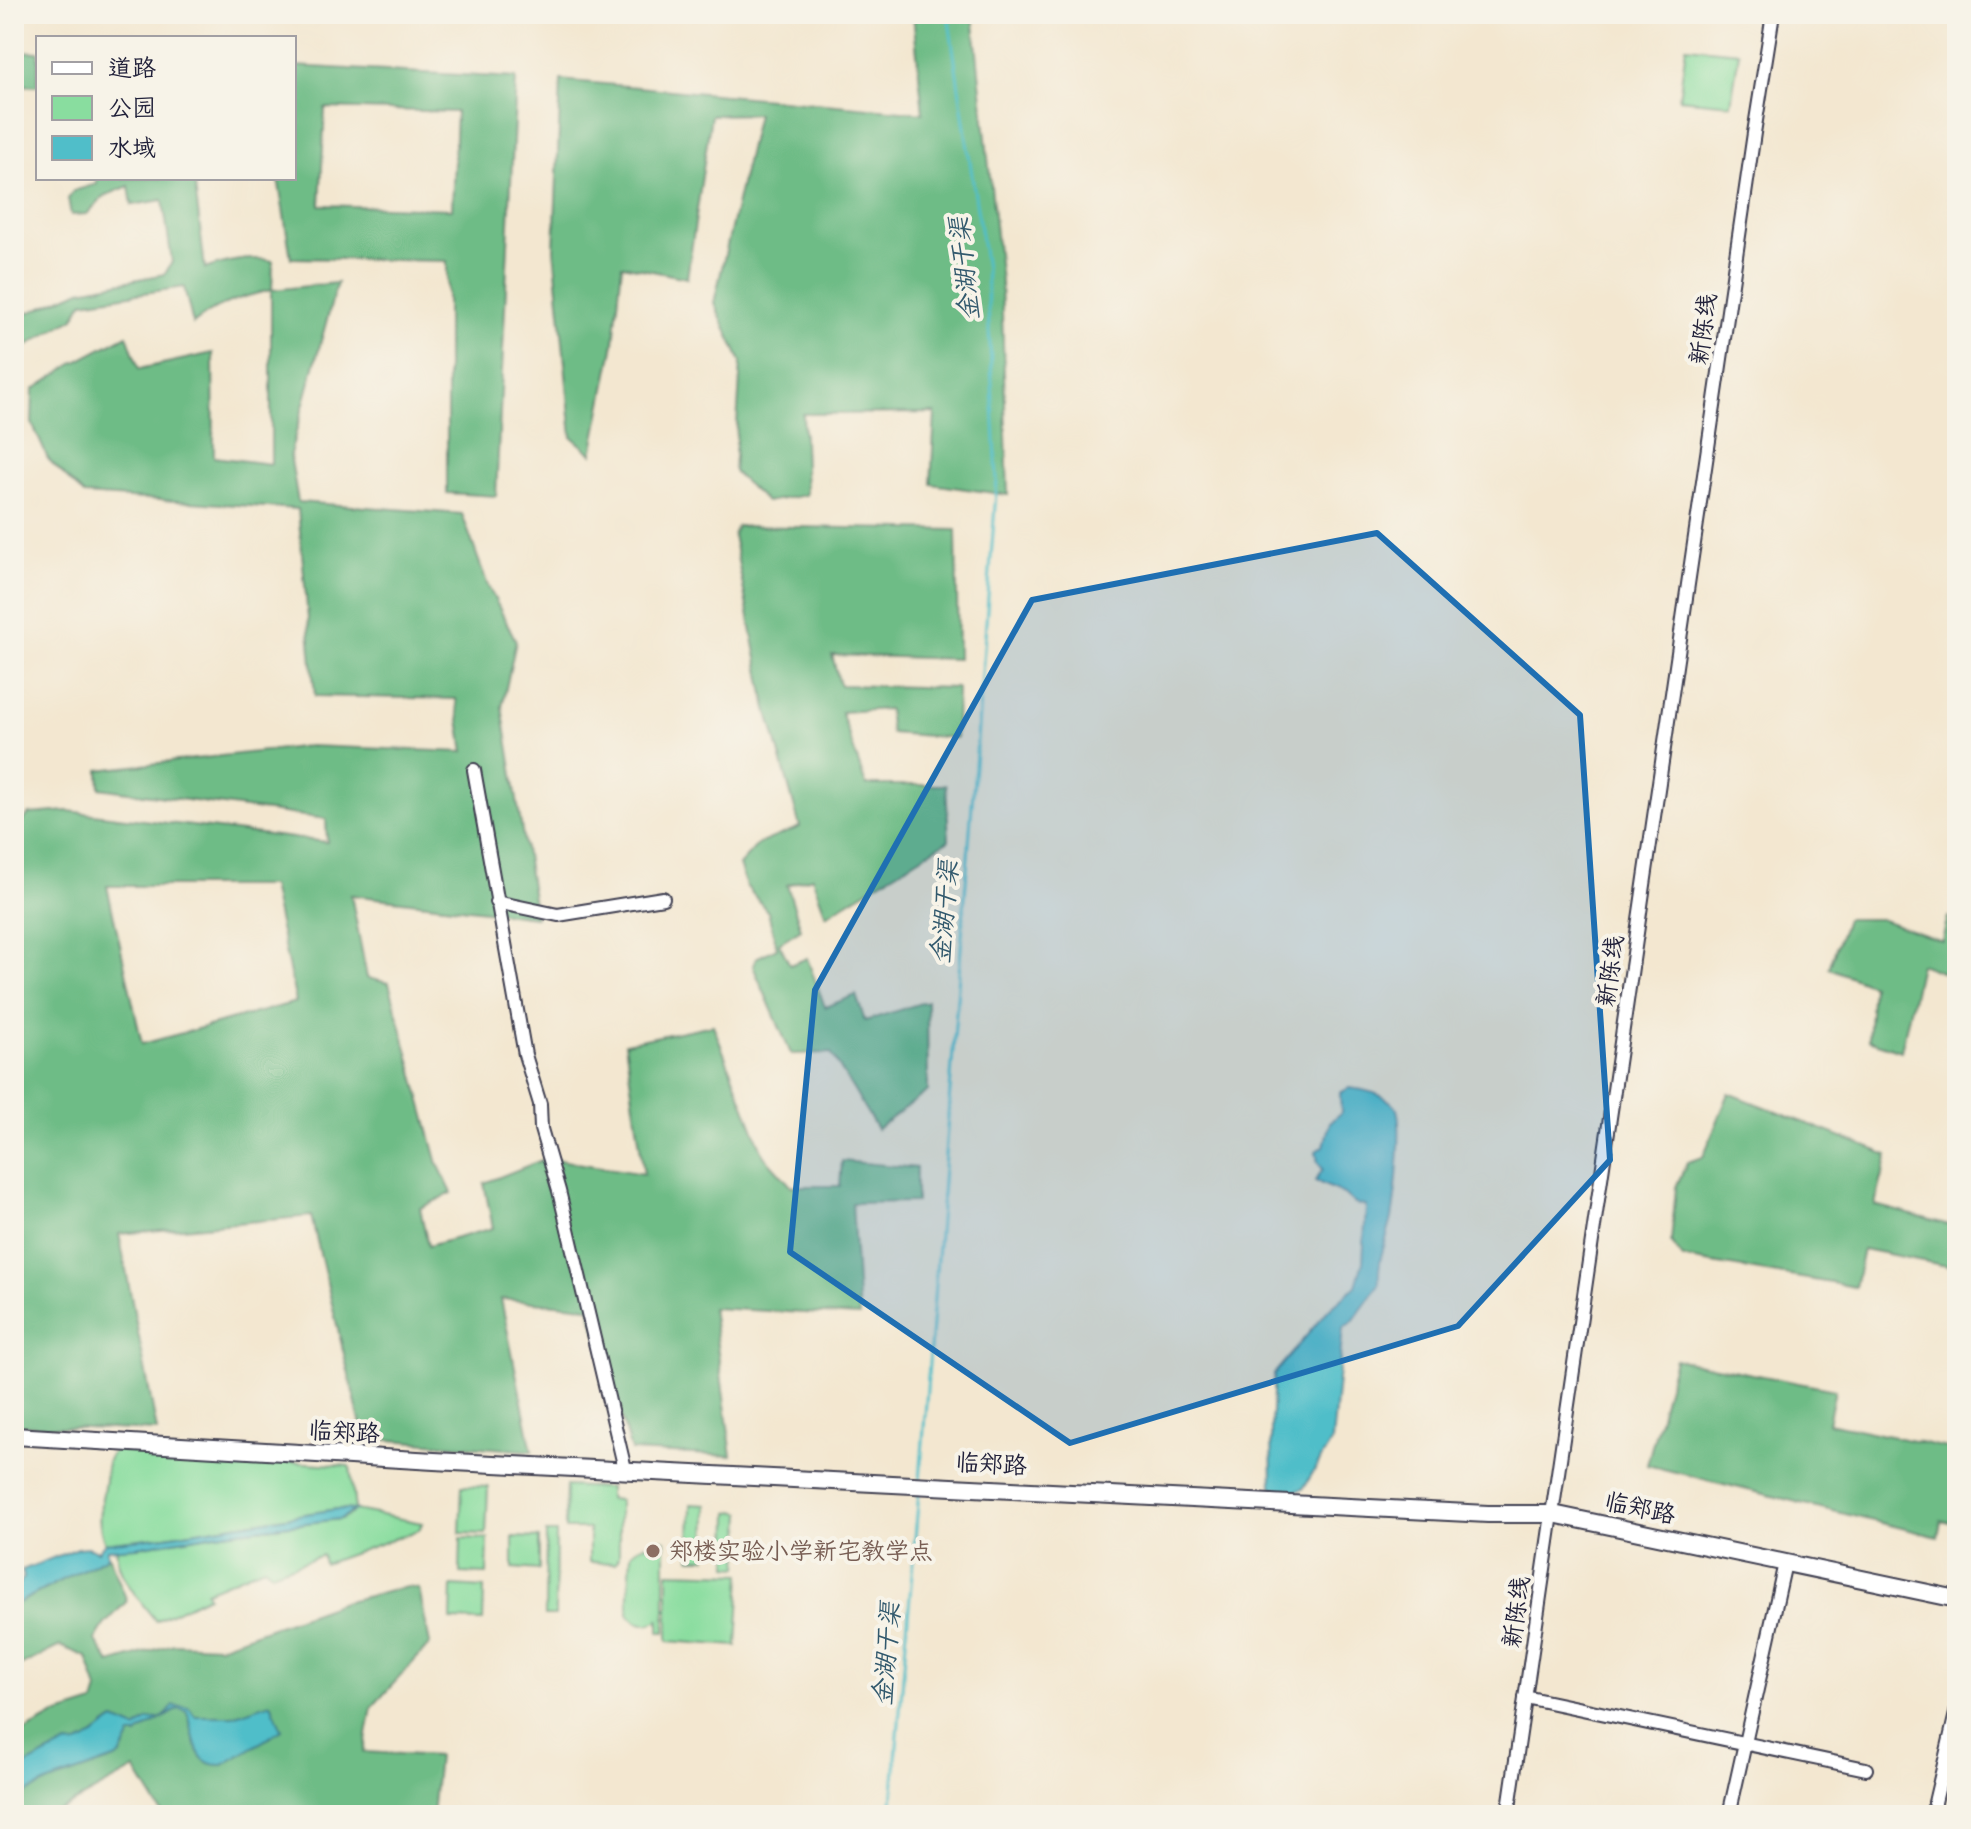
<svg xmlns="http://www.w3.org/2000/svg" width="1971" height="1829" viewBox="0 0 1971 1829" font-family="'Architects Daughter','LXGW WenKai TC',sans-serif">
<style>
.green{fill:#89dd9f;stroke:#56806d;stroke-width:2}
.forest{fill:#6ebc86;stroke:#486f60;stroke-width:2;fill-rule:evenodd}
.water{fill:#50bec9;stroke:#397082;stroke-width:2}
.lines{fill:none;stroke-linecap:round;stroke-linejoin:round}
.stream{stroke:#50bec9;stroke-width:3}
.minor-casing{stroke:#414051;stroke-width:16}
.major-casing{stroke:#414051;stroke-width:20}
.minor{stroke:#fff;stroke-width:12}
.major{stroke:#fff;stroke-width:16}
.marked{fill:#1f6fb2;fill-opacity:0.2;stroke:#1f6fb2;stroke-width:6;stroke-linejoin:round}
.education-dot{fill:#8d6e63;stroke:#f7f3e8;stroke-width:3}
.labels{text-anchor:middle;stroke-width:8;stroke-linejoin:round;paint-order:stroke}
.street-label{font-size:24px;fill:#22223b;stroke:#f7f3e8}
.education-label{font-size:24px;fill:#785e54;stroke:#f7f3e8;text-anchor:start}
.water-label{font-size:26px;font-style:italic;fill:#32596d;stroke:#f7f3e8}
</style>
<rect width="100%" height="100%" fill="#f7f3e8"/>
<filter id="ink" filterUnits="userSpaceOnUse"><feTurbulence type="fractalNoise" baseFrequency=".0125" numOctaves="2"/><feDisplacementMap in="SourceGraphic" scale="16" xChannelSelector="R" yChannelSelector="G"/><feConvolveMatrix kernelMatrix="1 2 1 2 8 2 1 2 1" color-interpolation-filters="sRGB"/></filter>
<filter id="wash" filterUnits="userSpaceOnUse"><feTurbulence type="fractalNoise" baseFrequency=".006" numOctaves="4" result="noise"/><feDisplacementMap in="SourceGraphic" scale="32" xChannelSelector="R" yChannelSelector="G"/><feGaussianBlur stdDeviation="1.8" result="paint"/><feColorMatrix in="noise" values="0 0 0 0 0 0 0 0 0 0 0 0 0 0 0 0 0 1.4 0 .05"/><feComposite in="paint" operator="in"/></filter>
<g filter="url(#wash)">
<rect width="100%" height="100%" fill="#f3e7d0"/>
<g class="green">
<polygon points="1686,47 1739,52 1731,104 1679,99"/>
<path d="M114,1450L350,1466L355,1510L422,1523L419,1530L324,1564L322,1555L272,1573L264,1567L206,1591L208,1596L156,1621C141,1602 113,1572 117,1547H137L216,1534L340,1519L351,1514L354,1510L337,1509L166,1536L105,1543C94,1516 102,1506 105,1480C106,1466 106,1461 114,1450Z"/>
<polygon points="462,1486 488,1487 486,1534 460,1533"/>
<polygon points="566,1486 609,1488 609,1499 619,1500 619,1557 616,1563 589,1562 589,1529 565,1529"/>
<polygon points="691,1504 707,1505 706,1558 690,1558"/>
<polygon points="734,1511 742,1513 739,1567 728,1566 729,1513"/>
<polygon points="546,1533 556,1533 555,1616 545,1616"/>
<polygon points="513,1537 539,1538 539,1570 513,1568"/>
<polygon points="461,1538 488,1539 487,1574 460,1573"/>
<path d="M660,1539L665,1540V1632H659V1620C648,1627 636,1625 628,1614L631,1554C639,1545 649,1542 659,1549Z"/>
<polygon points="668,1572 741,1574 737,1646 668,1641"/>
<polygon points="452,1586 484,1588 483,1621 451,1620"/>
</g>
<g class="forest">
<polygon points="913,14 973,14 1001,282 1008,495 931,484 935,413 803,414 806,495 766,502 734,472 741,362 714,303 757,114 711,115 687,278 622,265 614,343 592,454 572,437 554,249 561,80 923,113"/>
<polygon points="14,51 38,52 38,86 14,85"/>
<path d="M294,66L516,78L496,496L447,493V261L291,258L278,178H294ZM325,108L456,112L452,209L320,205Z"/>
<path d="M96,178H194L205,269C227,261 250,256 273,261L272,290L337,283L290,454L298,502L462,514L488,586L516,641L502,707L536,917L351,895L367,978L389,983L438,1164L452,1193L420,1208L428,1246L493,1228L484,1183L547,1158L644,1174L625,1043L713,1025L764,1156L791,1186H840L842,1161L916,1168V1202L852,1203L859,1316L712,1308L732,1456L631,1451L589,1307L501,1299L532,1451L364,1438L311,1216L119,1234L157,1431L14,1425V830L29,814L68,811L327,842L326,819L100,788L99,770L309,746L464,752L456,699L315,696L298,509L84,495L48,459L32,423L33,390L74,363L127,335L139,369L213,353L214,457L271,464V290C241,297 217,304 193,324L184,287L83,302L74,318L14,353V311L31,312L81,290L165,274L172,262L163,200L132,205L129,186L104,196L87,214L71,215L68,199L73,191L97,184ZM107,886H271L296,1002L142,1044Z"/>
<polygon points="737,526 956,530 958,659 832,655 840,685 957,688 956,738 891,733 888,709 841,712 866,785 946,785 949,840 826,915 812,877 787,885 801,929 779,943 790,965 807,958 825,1007 856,995 865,1021 927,1001 928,1091 877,1129 831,1053 791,1054 753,966 756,958 777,948 768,912 746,886 739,865 758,844 800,827 766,705 733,535"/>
<polygon points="1948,917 1957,920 1957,978 1920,964 1901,1051 1868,1040 1872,985 1829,968 1846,919 1880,919 1942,941"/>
<polygon points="1729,1093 1888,1155 1875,1205 1957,1227 1957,1268 1863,1249 1855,1287 1683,1258 1671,1242 1676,1187 1687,1162 1703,1157"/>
<polygon points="1675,1359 1835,1390 1828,1423 1957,1450 1957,1524 1941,1520 1938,1537 1647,1465"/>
<polygon points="108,1554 127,1601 104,1625 95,1640 110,1663 174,1644 219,1646 343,1602 407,1587 419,1589 430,1644 372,1707 364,1752 438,1756 432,1815 163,1815 135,1769 51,1815 14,1815 14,1737 53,1716 94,1703 98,1690 87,1657 60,1646 14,1669 14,1605 103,1559"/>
</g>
<g class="water">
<path d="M1349,1088C1363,1089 1385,1094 1395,1106C1405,1116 1395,1201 1392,1218C1386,1244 1377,1258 1379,1285L1353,1321L1343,1328L1332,1441L1303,1489L1288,1493L1272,1487L1271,1430L1274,1374L1329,1309L1356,1286L1363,1262L1366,1206L1355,1204L1344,1194L1315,1181L1323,1169L1318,1163L1316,1151L1324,1146L1330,1122L1341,1113L1340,1093Z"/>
<polygon points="337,1509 355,1510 340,1519 216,1534 137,1547 107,1549 107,1557 14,1605 14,1588 24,1578 22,1570 78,1548 87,1547 98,1551 105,1543 166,1536"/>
<path d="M271,1703L282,1730L223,1765C189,1767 197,1731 186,1711L179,1709C174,1711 139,1732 137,1735H131L121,1755L115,1759L49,1782L14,1799V1771L67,1744C85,1748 100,1728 115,1720L136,1729L148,1720L162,1718L174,1706L189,1708L195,1716H233Z"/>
</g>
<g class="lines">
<g class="stream">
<polyline points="920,1480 997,480 986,269 948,14"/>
<polyline points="891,1815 919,1492"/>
</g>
</g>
</g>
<g filter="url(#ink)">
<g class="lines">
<g class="minor-casing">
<g id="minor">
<polyline points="474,770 525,1055 540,1104 541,1129 559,1191 625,1469"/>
<polyline points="496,902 558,915 663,898"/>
<polyline points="1525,1697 1866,1769"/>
<polyline points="1508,1815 1754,133 1773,14"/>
<polyline points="1729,1815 1785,1563"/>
<polyline points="1932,1815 1957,1709"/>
</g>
</g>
<g class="major-casing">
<polyline id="major" points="14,1436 434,1461 1488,1514 1553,1514 1957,1599"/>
</g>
<use href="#minor" class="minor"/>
<use href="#major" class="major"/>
</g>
</g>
<path class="marked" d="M1377,533L1580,715L1610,1160L1458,1326L1070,1443L790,1252L815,990L1032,600Z"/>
<circle class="education-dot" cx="653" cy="1551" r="8"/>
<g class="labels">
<g class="street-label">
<text transform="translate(1703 329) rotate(-82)" y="8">新陈线</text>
<text transform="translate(1610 971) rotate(-82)" y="8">新陈线</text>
<text transform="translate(344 1432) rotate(3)" y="8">临郑路</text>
<text transform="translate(991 1464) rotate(3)" y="8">临郑路</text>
<text transform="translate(1640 1508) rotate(12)" y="8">临郑路</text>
<text transform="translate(1516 1612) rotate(-82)" y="8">新陈线</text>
</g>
<g class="education-label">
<text x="669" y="1559">郑楼实验小学新宅教学点</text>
</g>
<g class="water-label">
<text transform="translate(964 269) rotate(-96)" y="9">金湖干渠</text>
<text transform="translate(944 912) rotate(-85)" y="9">金湖干渠</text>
<text transform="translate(886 1654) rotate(-85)" y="9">金湖干渠</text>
</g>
</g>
<rect width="1971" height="1829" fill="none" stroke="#f7f3e8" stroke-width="48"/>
<rect x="36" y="36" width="260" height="144" fill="#f7f3e8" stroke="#a29fa3" stroke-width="2"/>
<rect x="52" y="62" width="40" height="12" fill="#ffffff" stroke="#a29fa3" stroke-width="2"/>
<text x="108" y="76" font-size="24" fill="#22223b">道路</text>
<rect x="52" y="96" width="40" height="24" fill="#89dd9f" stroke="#a29fa3" stroke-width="2"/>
<text x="108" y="116" font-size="24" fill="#22223b">公园</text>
<rect x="52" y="136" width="40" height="24" fill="#50bec9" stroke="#a29fa3" stroke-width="2"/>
<text x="108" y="156" font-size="24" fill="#22223b">水域</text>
</svg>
